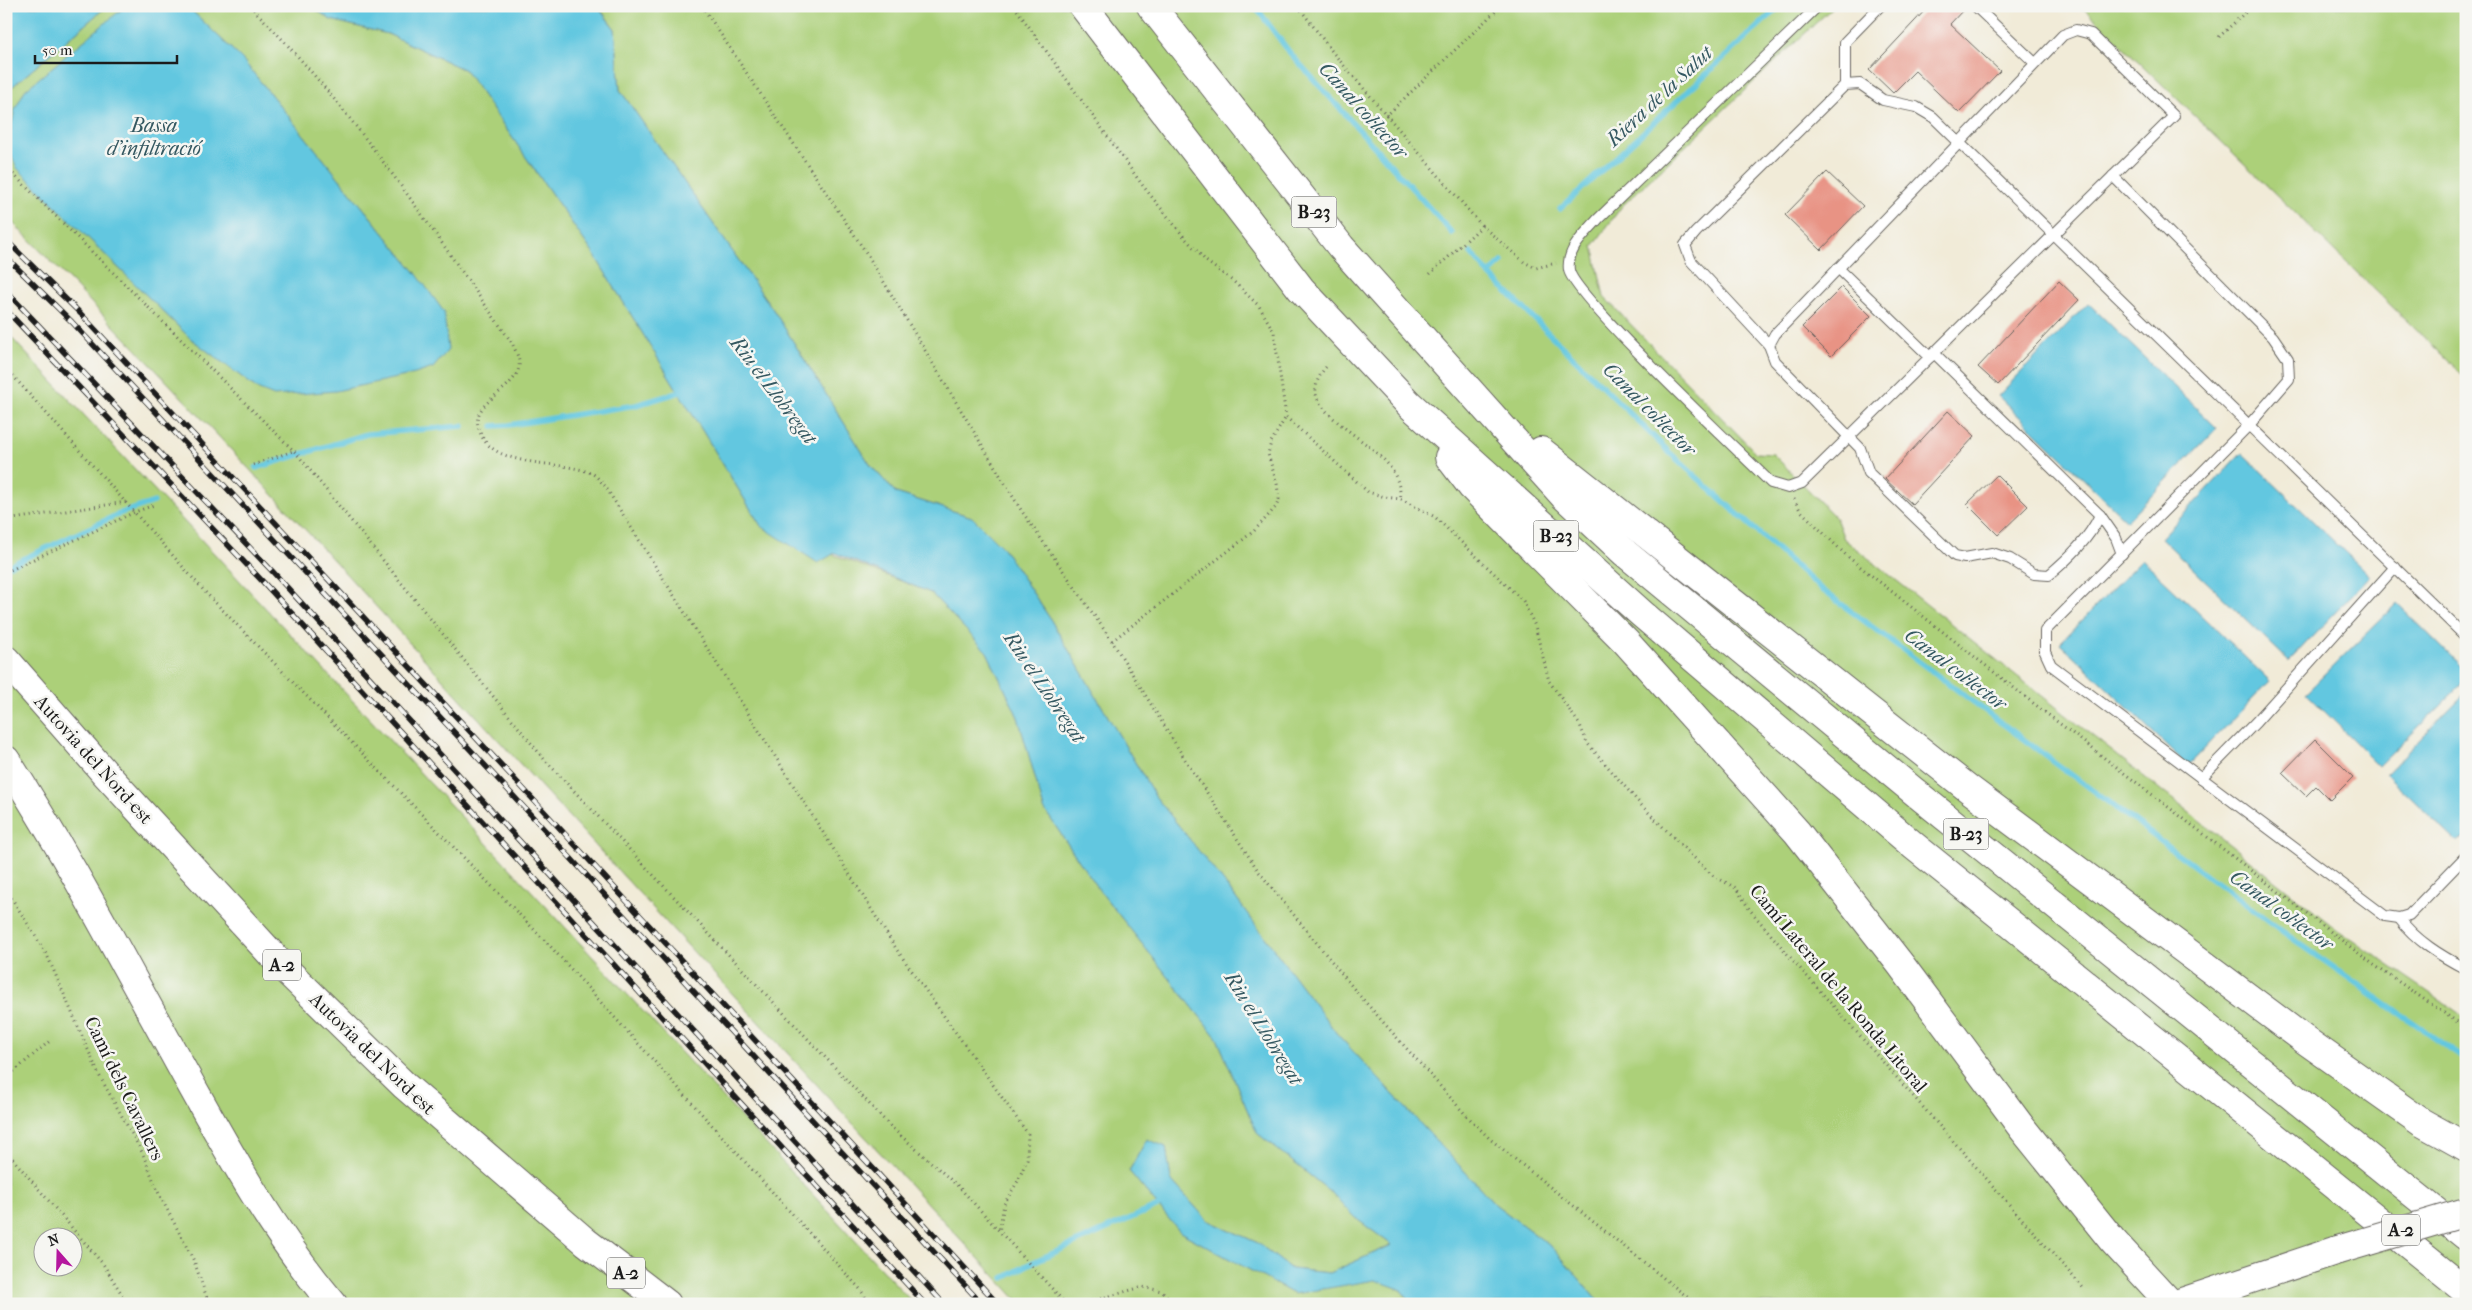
<svg xmlns="http://www.w3.org/2000/svg" width="2472" height="1310" viewBox="0 0 2472 1310" font-family="'IM FELL French Canon',serif">
<style>
.green{fill:#acd079;stroke:#64764a;fill-rule:evenodd}
.water{fill:#62c7e0;stroke:#3f727e}
.lines{fill:none;stroke-linecap:round;stroke-linejoin:round}
.stream{stroke:#62c7e0;stroke-width:5.5}
.building{fill:#e89384}
.service-casing{stroke:#67645e;stroke-width:12}
.motorway-casing{stroke:#67645e;stroke-width:30}
.path{stroke:#67645e;stroke-width:3;stroke-dasharray:1 4;stroke-linecap:butt}
.service{stroke:#fff;stroke-width:10}
.motorway{stroke:#fff;stroke-width:28}
.rail-casing{stroke:#1c1c1c;stroke-width:5.5}
.rail{stroke:#f6f6f2;stroke-width:4;stroke-dasharray:11;stroke-linecap:butt}
.motorway-bridge-casing{stroke:#67645e;stroke-width:30;stroke-linecap:butt}
.motorway-bridge{stroke:#fff;stroke-width:28}
.labels{text-anchor:middle;stroke-width:5;stroke-linejoin:round;paint-order:stroke}
.shield{fill:#f6f6f2;stroke:#5d5d5c;stroke-width:1}
.shield-label{font-size:18px;font-weight:bold;fill:#1c1c1c}
.street-label{font-size:19px;fill:#1c1c1c;stroke:#f6f6f2}
.water-label{font-size:20px;font-style:italic;fill:#345861;stroke:#f6f6f2}
</style>
<rect width="100%" height="100%" fill="#f6f6f2"/>
<filter id="ink" filterUnits="userSpaceOnUse"><feTurbulence type="fractalNoise" baseFrequency=".02" numOctaves="2"/><feDisplacementMap in="SourceGraphic" scale="10" xChannelSelector="R" yChannelSelector="G"/><feConvolveMatrix kernelMatrix="1 2 1 2 8 2 1 2 1" color-interpolation-filters="sRGB"/></filter>
<filter id="wash" filterUnits="userSpaceOnUse"><feTurbulence type="fractalNoise" baseFrequency=".0096" numOctaves="4" result="noise"/><feDisplacementMap in="SourceGraphic" scale="20" xChannelSelector="R" yChannelSelector="G"/><feGaussianBlur stdDeviation="1.12" result="paint"/><feColorMatrix in="noise" values="0 0 0 0 0 0 0 0 0 0 0 0 0 0 0 0 0 1.4 0 .05"/><feComposite in="paint" operator="in"/></filter>
<g filter="url(#wash)">
<rect width="100%" height="100%" fill="#f1ebd8"/>
<g class="green">
<path d="M107,6H129L121,9L17,168L190,338L259,390L416,273L242,59L187,6H311L331,20L388,34L465,70L595,256L761,526L931,593L987,652L1018,717L1044,809L1096,886L1217,1038L1257,1133L1332,1193L1354,1217L1392,1245L1329,1273L1291,1269L1258,1243L1207,1220L1171,1180L1166,1147L1147,1140L1129,1171L1180,1232L1294,1294L1375,1279L1400,1289L1412,1304H1021C851,1122 681,939 513,756C346,574 181,391 6,216V92Z"/>
<polygon points="598,6 1834,6 1622,206 1593,246 1604,297 1756,453 1773,454 1836,518 1844,539 2335,928 2466,1018 2466,1304 1601,1304 1553,1248 1496,1205 1337,1034 1226,885 1155,796 1049,617 1003,548 972,517 896,493 871,466 774,311 620,90 615,29"/>
<polygon points="2081,6 2466,6 2466,378"/>
<path d="M6,332L553,914L914,1304H6ZM42,1238H72V1268H42Z"/>
</g>
<g class="water">
<polygon points="6,6 107,6 6,92"/>
<polygon points="129,6 187,6 242,59 416,273 444,312 448,350 433,368 415,374 336,391 274,396 259,390 190,338 17,168 10,152 10,133 15,109 25,90 122,9"/>
<polygon points="311,6 597,6 615,29 620,90 774,311 871,466 896,493 972,517 1003,548 1049,617 1155,796 1226,885 1337,1034 1496,1205 1553,1248 1601,1304 1412,1304 1400,1289 1375,1280 1294,1294 1180,1232 1129,1171 1147,1139 1166,1147 1171,1180 1207,1220 1258,1243 1291,1269 1329,1273 1392,1245 1354,1217 1332,1193 1257,1133 1217,1038 1096,886 1044,809 1018,717 987,652 931,593 835,553 818,563 761,526 595,256 465,70 388,34 331,20"/>
<polygon points="2088,303 2217,428 2127,521 1998,396"/>
<polygon points="2242,453 2370,576 2289,661 2161,538"/>
<polygon points="2142,559 2270,681 2188,766 2060,643"/>
<polygon points="2397,603 2466,671 2466,680 2379,766 2306,693"/>
<polygon points="2466,692 2466,835 2458,843 2386,774"/>
</g>
<g class="lines">
<g class="stream">
<polyline points="1255,6 1290,53 1452,233"/>
<polyline points="1560,209 1780,6"/>
<polyline points="1471,253 1489,274 1670,453 1821,589 2286,934 2466,1060"/>
<polyline points="1489,274 1502,262"/>
<polyline points="493,426 509,425 636,405 687,390"/>
<polyline points="256,468 367,434 463,426"/>
<polyline points="6,567 121,513 154,502"/>
<polyline points="1004,1278 1031,1263 1158,1206"/>
</g>
</g>
<g id="blocks">
<g class="building">
<polygon points="1929,6 1961,6 1964,9 1950,24 2000,71 1959,113 1915,71 1893,93 1869,70"/>
<polygon points="1827,172 1863,206 1821,250 1785,215"/>
<polygon points="2059,281 2079,300 1998,385 1978,367"/>
<polygon points="1842,287 1871,316 1831,356 1802,327"/>
<polygon points="1948,411 1975,436 1912,504 1885,479"/>
<polygon points="1997,475 2028,506 1998,535 1967,504"/>
<polygon points="2315,739 2353,777 2330,800 2316,786 2306,796 2282,773"/>
</g>
</g>
</g>
<g filter="url(#ink)">
<use href="#blocks" fill-opacity="0" stroke="#67645e" stroke-width="1"/>
<g class="lines">
<g class="service-casing">
<g id="service">
<path d="M1818,6L1598,219C1586,233 1566,249 1569,270C1573,296 1741,453 1771,483L1788,488L1802,483L1930,357L1934,353C2014,274 2093,195 2174,116L2091,34L2076,30L2063,35L1775,334L1769,345L1691,261L1685,245L1696,232L1845,85L1860,84L1883,100L1916,107L1933,117L2466,637"/>
<polyline points="1975,6 2035,63"/>
<polyline points="1845,85 1845,42 1880,6"/>
<polyline points="2113,176 2273,337 2288,359 2289,379 2249,425 2045,631 2045,652 2051,665 2385,916 2399,918"/>
<polyline points="1838,268 1930,357"/>
<path d="M1769,345L1775,361L1860,448L1869,473L1955,556L1965,558L1992,553L2010,559L2034,574L2049,575C2069,558 2089,539 2100,515"/>
<polyline points="1934,353 2100,515 2116,538 2122,554"/>
<polyline points="2201,778 2256,722 2395,567"/>
<path d="M2466,856L2409,915L2399,918C2416,941 2441,956 2466,969"/>
</g>
</g>
<g class="motorway-casing">
<g id="motorway">
<polyline points="1083,6 1301,289 1409,404 1642,614 1914,846 2466,1291"/>
<polyline points="1151,6 1341,247 1563,495 1625,553 1922,798 2466,1236"/>
<polyline points="1541,451 1969,789 2305,1040 2421,1122 2466,1147"/>
<polyline points="1449,457 1472,487 1626,642 1797,832 1901,965 2022,1128 2112,1240 2171,1304"/>
<polyline points="6,660 104,772 284,968 405,1086 586,1242 667,1304"/>
<path d="M6,760C71,861 126,968 184,1072C229,1153 273,1233 333,1304"/>
<polyline points="2176,1304 2338,1250"/>
</g>
</g>
<g class="path">
<path d="M250,6C351,106 430,227 512,343C514,348 518,355 519,361C522,384 486,396 479,414C477,420 477,423 479,429C490,470 559,459 591,473C596,475 601,482 605,486L897,950L1028,1134L1027,1159L1018,1181L1004,1204L999,1232"/>
<polyline points="702,6 867,254 1021,510 1112,641 1186,761 1259,872 1359,995 1465,1114 1490,1139 1696,1304"/>
<polyline points="1014,6 1143,186 1185,238 1206,261 1234,282 1259,306 1274,332 1286,417 1368,492 1385,497 1401,499 1435,517 1523,601 1535,626 1549,681 1580,725 1587,743 1642,806 1684,848 1712,875 1736,888 1750,910 1790,957 2085,1290"/>
<polyline points="1298,6 1334,54 1482,226"/>
<polyline points="2219,37 2252,6"/>
<polyline points="1386,116 1501,6"/>
<polyline points="6,167 297,454 544,759 891,1127 959,1187 1066,1304"/>
<polyline points="1430,274 1482,226 1524,262 1536,268 1556,263"/>
<path d="M1326,367C1319,375 1313,387 1317,398C1327,420 1368,442 1385,461C1395,471 1400,485 1401,499"/>
<polyline points="6,368 207,594 551,947 860,1289 870,1304"/>
<polyline points="253,465 293,451"/>
<polyline points="1794,499 1800,510 1848,557 2042,710 2374,965 2466,1028"/>
<polyline points="6,520 126,502"/>
<polyline points="6,572 135,512 154,505"/>
<polyline points="1112,641 1254,531 1276,507 1279,499 1277,484 1268,454 1271,442 1286,417"/>
<polyline points="6,889 47,955 99,1075 142,1152 159,1194 194,1261 209,1304"/>
<polyline points="6,1078 51,1040"/>
<polyline points="6,1151 103,1264 128,1304"/>
<polyline points="1081,1304 1142,1287 1162,1291 1175,1304"/>
</g>
<use href="#service" class="service"/>
<use href="#motorway" class="motorway"/>
<g class="rail-casing">
<g id="rail">
<polyline points="6,240 81,314 518,783 998,1304"/>
<polyline points="6,257 72,322 508,790 982,1304"/>
<polyline points="6,291 273,572 944,1304"/>
<polyline points="6,310 264,583 925,1304"/>
</g>
</g>
<use href="#rail" class="rail"/>
<g class="motorway-bridge-casing">
<polyline id="motorway-bridge" points="2338,1250 2466,1212"/>
</g>
<use href="#motorway-bridge" class="motorway-bridge"/>
</g>
</g>
<g class="labels">
<g class="shield">
<rect x="1291.5" y="196.5" width="45" height="31" rx="4"/>
<rect x="1533.5" y="520.5" width="45" height="31" rx="4"/>
<rect x="1943.5" y="818.5" width="45" height="31" rx="4"/>
<rect x="263" y="949.5" width="38" height="31" rx="4"/>
<rect x="2382" y="1214.5" width="38" height="31" rx="4"/>
<rect x="607" y="1257.5" width="38" height="31" rx="4"/>
</g>
<g class="shield-label">
<text x="1314" y="218">B-23</text>
<text x="1556" y="542">B-23</text>
<text x="1966" y="840">B-23</text>
<text x="282" y="971">A-2</text>
<text x="2401" y="1236">A-2</text>
<text x="626" y="1279">A-2</text>
</g>
<g class="street-label">
<text transform="translate(94 759) rotate(48)" y="7">Autovia del Nord-est</text>
<text transform="translate(1839 988) rotate(50)" y="7">Camí Lateral de la Ronda Litoral</text>
<text transform="translate(373 1053) rotate(44)" y="7">Autovia del Nord-est</text>
<text transform="translate(125 1088) rotate(64)" y="7">Camí dels Cavallers</text>
</g>
<g class="water-label">
<text transform="translate(1659 96) rotate(-43)" y="7">Riera de la Salut</text>
<text transform="translate(1364 110) rotate(48)" y="7">Canal col·lector</text>
<text x="154" y="132">Bassa<tspan x="154" dy="23">d'infiltració</tspan></text>
<text transform="translate(774 390) rotate(53)" y="7">Riu el Llobregat</text>
<text transform="translate(1650 409) rotate(45)" y="7">Canal col·lector</text>
<text transform="translate(1956 669) rotate(37)" y="7">Canal col·lector</text>
<text transform="translate(1045 687) rotate(56)" y="7">Riu el Llobregat</text>
<text transform="translate(2282 910) rotate(36)" y="7">Canal col·lector</text>
<text transform="translate(1264 1028) rotate(58)" y="7">Riu el Llobregat</text>
</g>
</g>
<rect width="2472" height="1310" fill="none" stroke="#f6f6f2" stroke-width="25"/>
<g transform="translate(58 1252) rotate(340)"><circle r="24" fill="#f6f6f2" stroke="#9f9f9c"/>
<path d="M0-4L9 19L0 12L-9 19Z" fill="#b5179e"/>
<text y="-8" font-size="14" font-weight="bold" text-anchor="middle" fill="#1c1c1c">N</text>
</g>
<path d="M35 55v8h142v-8" fill="none" stroke="#1c1c1c" stroke-width="2.5"/>
<text x="42" y="55" font-size="15" fill="#1c1c1c" stroke="#f6f6f2" stroke-width="4" paint-order="stroke">50 m</text>
</svg>
